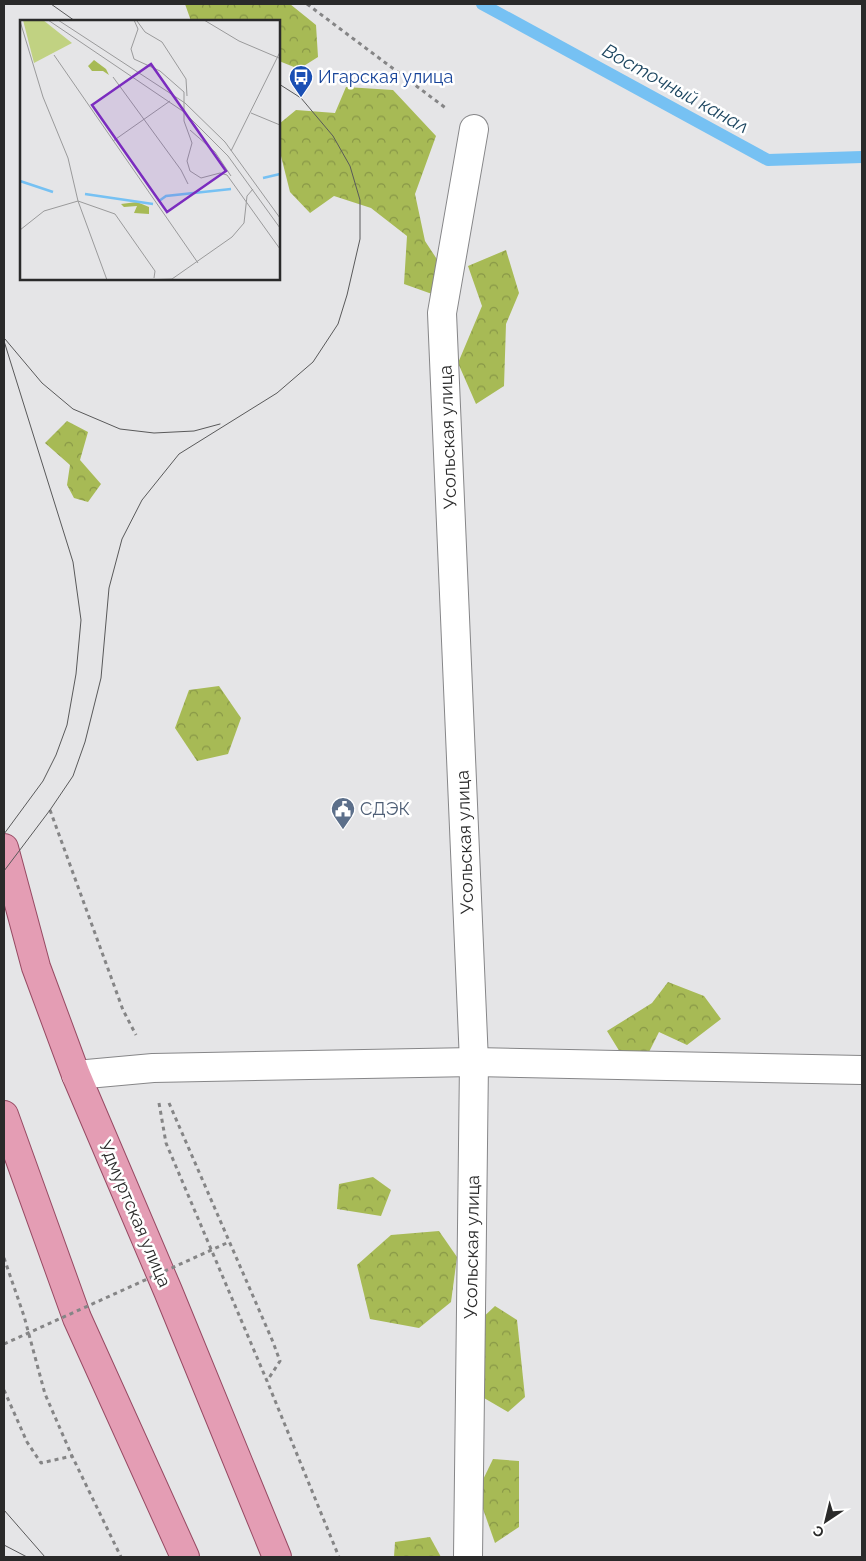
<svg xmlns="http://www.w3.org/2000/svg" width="866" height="1561" viewBox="0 0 866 1561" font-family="Raleway,sans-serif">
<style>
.forest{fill:url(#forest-crowns)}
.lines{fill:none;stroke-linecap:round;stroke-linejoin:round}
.stream{stroke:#76c1f3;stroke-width:12}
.minor-casing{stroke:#868688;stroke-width:30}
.primary-casing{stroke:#974a63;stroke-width:30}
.path{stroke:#858586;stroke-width:3;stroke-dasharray:4 4;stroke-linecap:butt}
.minor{stroke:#fff;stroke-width:28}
.primary{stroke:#e49db4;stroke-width:28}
.tram{stroke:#59595a;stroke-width:1}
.path-bridge{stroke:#858586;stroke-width:3;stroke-dasharray:4 4;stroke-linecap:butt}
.labels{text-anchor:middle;stroke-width:5;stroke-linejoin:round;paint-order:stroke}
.transit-label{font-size:18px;fill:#164399;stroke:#fff;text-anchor:start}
.street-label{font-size:18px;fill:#2a2a2a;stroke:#fff}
.service-label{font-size:18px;fill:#4e5e75;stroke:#fff;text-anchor:start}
.water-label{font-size:19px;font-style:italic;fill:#1e4761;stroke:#fff}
.inset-river{fill:none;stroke:#76c1f3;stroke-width:2.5}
.inset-road{fill:none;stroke:#9a9a9b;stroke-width:1}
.view{fill:#7b2cbf;fill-opacity:0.15;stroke:#7b2cbf;stroke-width:2.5}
.inset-edge{fill:none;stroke:#2a2a2a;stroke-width:2.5}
</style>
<defs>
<pattern id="forest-crowns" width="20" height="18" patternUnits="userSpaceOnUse" patternTransform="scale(1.25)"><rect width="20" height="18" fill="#a7ba55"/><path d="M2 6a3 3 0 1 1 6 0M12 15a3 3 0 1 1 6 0" fill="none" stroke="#889747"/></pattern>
</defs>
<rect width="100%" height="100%" fill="#e5e5e7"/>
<g class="forest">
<polygon points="185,4 290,4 316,25 318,57 299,69 279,61 279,21 191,21"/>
<polygon points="346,87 393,90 436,136 415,194 425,241 442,267 432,294 404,284 407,236 371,208 334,196 310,213 290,192 279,148 279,124 296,110 335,113"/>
<polygon points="506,250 519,293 506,324 504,386 476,404 458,363 482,306 468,266"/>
<polygon points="67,421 88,432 80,460 101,484 88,502 74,498 67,485 70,465 45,443"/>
<polygon points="219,686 241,718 228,754 197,761 175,728 189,690"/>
<polygon points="668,982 704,996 721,1019 687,1045 659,1032 649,1052 623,1057 607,1031 652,1003"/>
<polygon points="373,1177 391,1190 381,1216 337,1209 339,1184"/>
<polygon points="439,1231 457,1257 451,1302 419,1328 370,1319 357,1265 391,1235"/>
<polygon points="495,1306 517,1320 525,1397 508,1412 484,1398 479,1321"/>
<polygon points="493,1459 519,1461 519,1527 495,1543 477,1492"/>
<polygon points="430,1537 441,1557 394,1557 395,1542"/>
</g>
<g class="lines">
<polyline class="stream" points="482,4 768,160 862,157"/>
<g class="minor-casing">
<g id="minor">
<polyline points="76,1075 153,1068 474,1062 862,1070"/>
<polyline points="468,1557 474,1062 442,313 474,129"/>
</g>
</g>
<g class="primary-casing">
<g id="primary">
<polyline points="4,848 36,967 76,1075 168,1291 277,1557"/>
<polyline points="4,1115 77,1318 185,1557"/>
</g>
</g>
<g class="path">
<polyline points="307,4 447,109"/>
<polyline points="50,810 123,1010 136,1035"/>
<polyline points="159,1103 166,1143 267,1381 339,1557"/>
<polyline points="169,1103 273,1342 280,1361 267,1381"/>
<polyline points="4,1258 24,1316 45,1394 72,1456 121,1557"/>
<polyline points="4,1390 27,1442 41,1463 72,1456"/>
</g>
<use href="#minor" class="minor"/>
<use href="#primary" class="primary"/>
<g class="tram">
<polyline points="51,4 75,21"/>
<polyline points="5,339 42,383 73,409 120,429 154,433 194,431 220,424"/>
<polyline points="4,341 73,562 81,620 76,674 67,725 56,755 43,781 4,834"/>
<polyline points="4,871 50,810 73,776 85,742 101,678 109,588 122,539 142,500 179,454 277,393 313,362 338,324 347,295 360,239 360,200 350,166 333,136 301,98 279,84"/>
<polyline points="4,1510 45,1557"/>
<polyline points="4,1545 27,1557"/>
</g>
<polyline class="path-bridge" points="4,1344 229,1242"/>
</g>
<defs>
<g id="bus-pin" transform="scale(1.25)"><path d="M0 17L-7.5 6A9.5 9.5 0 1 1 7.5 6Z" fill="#1a4fb4" stroke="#fff"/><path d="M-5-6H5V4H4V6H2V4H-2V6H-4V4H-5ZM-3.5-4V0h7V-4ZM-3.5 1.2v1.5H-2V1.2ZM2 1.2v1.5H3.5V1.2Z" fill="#fff"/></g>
<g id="civic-pin" transform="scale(1.25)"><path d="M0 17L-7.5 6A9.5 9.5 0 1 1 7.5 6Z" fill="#5c6f8a" stroke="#fff"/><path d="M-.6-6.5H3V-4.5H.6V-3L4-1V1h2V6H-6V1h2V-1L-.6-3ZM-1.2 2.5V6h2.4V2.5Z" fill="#fff"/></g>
</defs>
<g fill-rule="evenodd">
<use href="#bus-pin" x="301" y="77"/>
<use href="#civic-pin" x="343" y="809"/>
</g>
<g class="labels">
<g class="transit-label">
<text x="318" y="83">Игарская улица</text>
</g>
<g class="street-label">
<text transform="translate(448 437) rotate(-92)" y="6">Усольская улица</text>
<text transform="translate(465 842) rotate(-92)" y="6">Усольская улица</text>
<text transform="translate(135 1214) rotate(67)" y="6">Удмуртская улица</text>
<text transform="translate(472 1247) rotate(-89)" y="6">Усольская улица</text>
</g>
<g class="service-label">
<text x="360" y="815">СДЭК</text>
</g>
<g class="water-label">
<text transform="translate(676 88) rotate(29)" y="7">Восточный канал</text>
</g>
</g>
<g transform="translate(20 20)">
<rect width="260" height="260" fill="#e5e5e7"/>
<path d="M3,0H23L52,23L14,43Z" fill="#c1d282"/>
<path d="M74,40L86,49L89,55L83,51H72L68,46ZM117,182L129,187V194L114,193L117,186L104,187L101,184Z" fill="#a7ba55"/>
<path class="inset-river" d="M243,158L260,154M0,161L33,172M65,174L133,184M139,181L146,176L211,169"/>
<path class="inset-road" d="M28,0L164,92L208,136L260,208M38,0L165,83L205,122L260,198M114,0L118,9L111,29L114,39L140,51L164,72V101L172,123L167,141L170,151L181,158L200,153L207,155L260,229M184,0L219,21L259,38M0,1L23,77L48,138L58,181L87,260M117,1L125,12L142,22L166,59L167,76M34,35L178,243M93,57L161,150L168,164M231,93L260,105M170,110L195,132L211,156M93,121L150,81M211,131L260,32M58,181L95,194L135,251L134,258M0,210L24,191L58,181M124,260L152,259L212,217L224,203L227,176L233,169"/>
<path class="view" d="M131,44L206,151L147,192L72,85Z"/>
<rect width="260" height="260" class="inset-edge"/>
</g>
<rect width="866" height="1561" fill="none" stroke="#2a2a2a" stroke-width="10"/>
<g transform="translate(826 1521) rotate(215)" stroke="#ffffff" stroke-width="4" paint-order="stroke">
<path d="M0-4L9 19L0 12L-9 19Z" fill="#2a2a2a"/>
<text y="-8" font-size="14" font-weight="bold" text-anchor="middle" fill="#2a2a2a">С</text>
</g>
</svg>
